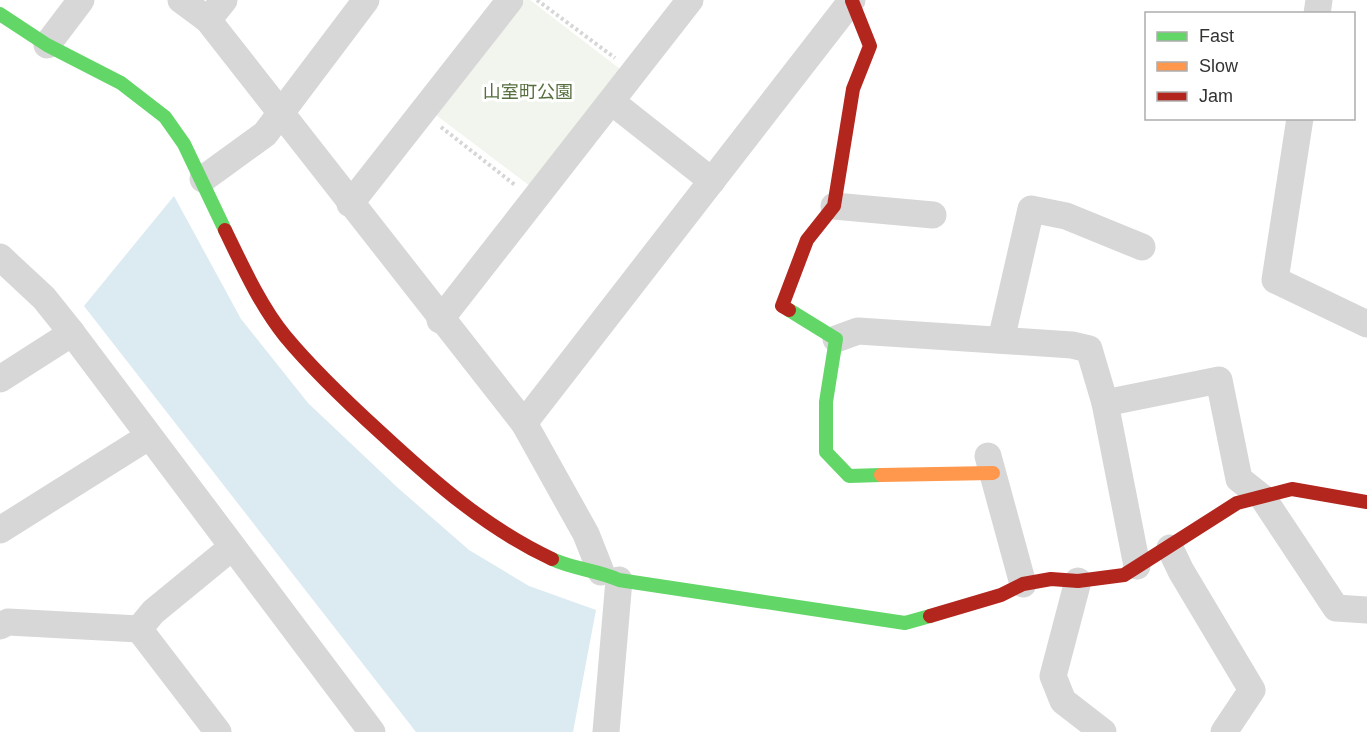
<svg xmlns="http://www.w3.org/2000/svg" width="1367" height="732" viewBox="0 0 1367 732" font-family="Helvetica,'Noto Sans JP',sans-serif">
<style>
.green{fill:#f1f5ed}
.water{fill:#dceaf1}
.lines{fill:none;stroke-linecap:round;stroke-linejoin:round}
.path{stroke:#d6d6d6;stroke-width:4;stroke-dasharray:3 3;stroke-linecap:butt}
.street{stroke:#d7d7d7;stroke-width:27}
.fast{stroke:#63d668;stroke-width:14}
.slow{stroke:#ff974d;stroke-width:14}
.jam{stroke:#b3261e;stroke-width:14}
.labels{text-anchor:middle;stroke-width:6;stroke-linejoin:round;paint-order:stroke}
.park-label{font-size:18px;fill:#586f40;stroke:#fff}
</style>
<rect width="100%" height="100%" fill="#fff"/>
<polygon class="green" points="525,0 530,0 620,69 530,186 436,115"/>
<polygon class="water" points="174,196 241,319 308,403 398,488 469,550 529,586 596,610 573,732 416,732 84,306"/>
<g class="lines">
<g class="path">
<polyline points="537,0 615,58"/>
<polyline points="441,127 515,185"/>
</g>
<g class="street">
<polyline points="181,0 208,20 524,423 586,534 601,572"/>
<polyline points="1317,14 1319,0"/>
<polyline points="208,20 224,0"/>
<polyline points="47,45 81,0"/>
<polyline points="612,102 712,181"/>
<polyline points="1300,118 1275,280 1367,324"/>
<polyline points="203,179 265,134 366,0"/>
<polyline points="350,204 510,0"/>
<polyline points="834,206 933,215"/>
<polyline points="0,257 44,298 72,333 372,732"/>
<polyline points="440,320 690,0"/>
<polyline points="836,339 858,331 1072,345 1089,349 1105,403"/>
<polyline points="1001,340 1031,209 1066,216 1142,247"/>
<polyline points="0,379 72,333"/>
<polyline points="524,423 852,0"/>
<polyline points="988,456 1023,584"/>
<polyline points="0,530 148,437"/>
<polyline points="1170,548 1181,571 1252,690 1224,732"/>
<polyline points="1137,566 1105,403 1219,380 1239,479 1263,498 1336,608 1367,610"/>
<polyline points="1078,581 1053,676 1063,701 1103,732"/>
<polyline points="0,626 8,622 139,629 218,732"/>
<polyline points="139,629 153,612 231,548"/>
<polyline points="606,732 619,580"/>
</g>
<g class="fast">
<polyline points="0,14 47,45 121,83 165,117 184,144 225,230"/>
<polyline points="789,310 836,339 826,402 826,452 849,476 881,475"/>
<path d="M552,559C573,569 597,570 619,580L905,623L930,616"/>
</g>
<polyline class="slow" points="881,475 993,473"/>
<g class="jam">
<path d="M225,230C242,265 260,305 285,336C314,371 348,403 381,433C434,482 486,528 552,559"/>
<polyline points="789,310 782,306 807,240 834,206 853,89 870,46 852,1"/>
<polyline points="930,616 1001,595 1023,584 1051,579 1078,581 1124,575 1237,503 1292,489 1367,502"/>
</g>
</g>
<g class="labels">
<g class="park-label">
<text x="528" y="98">山室町公園</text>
</g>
</g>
<rect x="1145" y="12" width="210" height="108" fill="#ffffff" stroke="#adadad" stroke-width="1.5"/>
<rect x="1157" y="32" width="30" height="9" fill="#63d668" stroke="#adadad" stroke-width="1.5"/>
<text x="1199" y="42" font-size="18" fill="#333333">Fast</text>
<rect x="1157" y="62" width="30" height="9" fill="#ff974d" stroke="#adadad" stroke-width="1.5"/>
<text x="1199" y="72" font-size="18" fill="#333333">Slow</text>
<rect x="1157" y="92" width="30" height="9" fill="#b3261e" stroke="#adadad" stroke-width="1.5"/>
<text x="1199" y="102" font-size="18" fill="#333333">Jam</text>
</svg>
